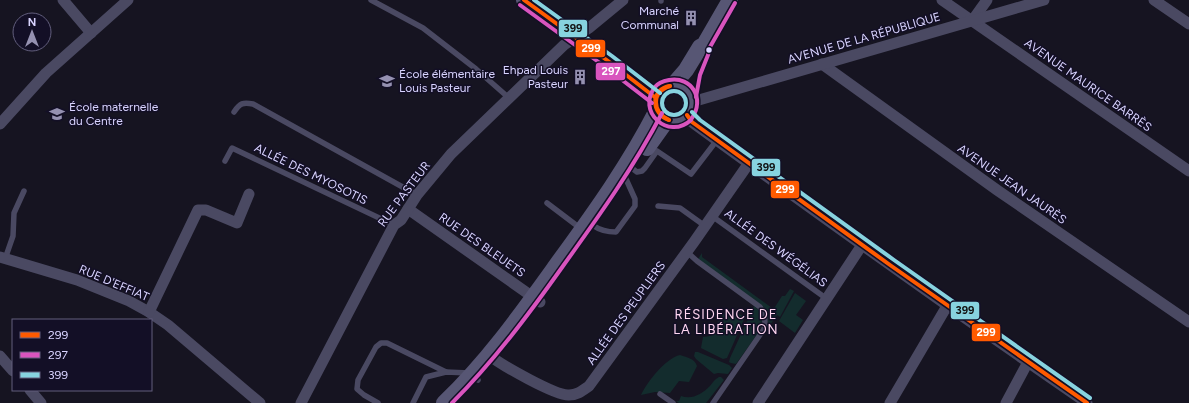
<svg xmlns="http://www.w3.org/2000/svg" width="1189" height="403" viewBox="0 0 1189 403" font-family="Figtree,sans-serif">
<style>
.green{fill:#132c2d}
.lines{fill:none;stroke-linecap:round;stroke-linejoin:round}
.lane{stroke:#4a4962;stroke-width:5.5}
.street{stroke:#4a4962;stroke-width:11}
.secondary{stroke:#575674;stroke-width:16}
.bus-1-casing{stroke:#130f26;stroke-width:7}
.bus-2-casing{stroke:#130f26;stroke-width:7}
.bus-3-casing{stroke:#130f26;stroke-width:7}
.bus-1{stroke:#ff5a00;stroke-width:4}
.bus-2{stroke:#d954be;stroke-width:4}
.bus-3{stroke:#87d3df;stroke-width:4}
.bus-dot{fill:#d9d4ff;stroke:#130f26;stroke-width:1.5}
.labels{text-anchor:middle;stroke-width:3;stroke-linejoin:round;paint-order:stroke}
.poi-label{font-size:12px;fill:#d9d4ff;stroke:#130f26;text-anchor:end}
.street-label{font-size:12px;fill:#d9d4ff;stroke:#130f26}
.neighbourhood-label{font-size:13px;letter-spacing:1px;fill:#ffd6f0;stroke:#130f26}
.line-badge{stroke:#130f26;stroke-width:1.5}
.badge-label{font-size:11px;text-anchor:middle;font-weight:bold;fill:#fff}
.pale-badge-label{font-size:11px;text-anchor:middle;font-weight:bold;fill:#111}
</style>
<rect width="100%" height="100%" fill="#161421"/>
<g class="green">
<path d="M702,253V257L772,308L775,307L782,296H785L790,289L794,291L780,317L777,315L768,328L767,327C769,319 767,313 762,306L698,259Z"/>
<polygon points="795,293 806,301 796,315 803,320 795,333 779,321"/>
<path d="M754,306C771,318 759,331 751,343C746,350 741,357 736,364L731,363L729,362L730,358Z"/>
<path d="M726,310L744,316L745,317L727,358L723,359L701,348L703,337C711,336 716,336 716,325Z"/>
<polygon points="695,352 698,352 729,365 732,368 728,374 718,373 714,374 696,359 694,356"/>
<path d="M680,355C688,358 694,358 697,366L689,382L679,381L670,393L655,392L641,395C647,382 666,358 680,355Z"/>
<path d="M719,377H721L724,380L706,403H679L676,401H679L681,396C692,400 702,394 710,386C713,382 715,379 719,377Z"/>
</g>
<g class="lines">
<g class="lane">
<polyline points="371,0 423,28 476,69 509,98"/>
<polyline points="661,1 661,0"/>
<path d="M234,112C240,103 243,102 253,104L417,195"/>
<polyline points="225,161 232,148 394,225"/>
<polyline points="633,169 637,172 642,171 645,168 657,151 691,174 717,140"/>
<polyline points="547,203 580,228"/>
<polyline points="658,206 680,208 705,226"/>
<polyline points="712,216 827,299"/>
<path d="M594,226C601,231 608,232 616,232L635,206V199L626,179"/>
<path d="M687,252L697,261L760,307C765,314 766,321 764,329L713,403"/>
<polyline points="5,259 13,236 14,213 24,191"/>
<polyline points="660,394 673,403"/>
<polyline points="378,403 364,395 357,389 358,380 376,347 381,343 387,343 446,372"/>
<polyline points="413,403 426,377 446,372 469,373 478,380"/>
</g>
<g class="street">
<polyline points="63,0 91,33"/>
<polyline points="942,0 1189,171"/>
<polyline points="1154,0 1189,24"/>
<polyline points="972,21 987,0"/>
<polyline points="822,64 997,190 1189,322"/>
<polyline points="692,102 1044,0"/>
<path d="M687,115L692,122L696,125C825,219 955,312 1087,403"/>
<polyline points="0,124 46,73 128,0"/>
<polyline points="408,209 540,302"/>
<polyline points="0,257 77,280 129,301 149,312 168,325 260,403"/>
<polyline points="149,312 198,210 206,210 237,223 249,194"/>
<path d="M489,355C501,365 556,396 569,395C577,395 582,391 589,386L694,242L749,163"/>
<polyline points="0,356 13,371"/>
<polyline points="30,390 41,403"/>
<polyline points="301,403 394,225 401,220 417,195 451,154 564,45 589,28 623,0"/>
<polyline points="758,403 862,245"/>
<polyline points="890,403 947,306"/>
<polyline points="1006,403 1028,362"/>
</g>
<g class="secondary">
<polyline points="524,0 608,61 656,98"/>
<polyline points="673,85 686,70 700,47 704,45 730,0"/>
<circle cx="673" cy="103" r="18"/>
<polyline points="647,148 667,120"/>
<path d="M444,403C489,360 524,310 560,260C595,212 630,163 657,110"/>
</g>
<g class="bus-1-casing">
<g id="bus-1">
<polyline points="524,0 608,61 656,98"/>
<polyline points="687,115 692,122 890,265 1087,403"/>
<path d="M669,120C651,114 650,89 670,86"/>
<path d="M669,120C652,112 651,92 670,86"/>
</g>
</g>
<g class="bus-2-casing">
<g id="bus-2">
<polyline points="520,5 604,66 652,103"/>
<polyline points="696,97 700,75 708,55 710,47 735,3"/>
<path d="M691,120C668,141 636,111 655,87C658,83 664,81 669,80C692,76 705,99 692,118"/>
<path d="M452,403C494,361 529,314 563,266C599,216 634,167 662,113"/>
</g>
</g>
<g class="bus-3-casing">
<g id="bus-3">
<polyline points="534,0 612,56 660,93"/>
<circle cx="674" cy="103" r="12"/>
<polyline points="692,112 700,120 894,260 1090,398"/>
</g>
</g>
<use href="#bus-1" class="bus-1"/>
<use href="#bus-2" class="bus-2"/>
<use href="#bus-3" class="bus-3"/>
</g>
<defs>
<g id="building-bare" transform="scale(1.2)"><path d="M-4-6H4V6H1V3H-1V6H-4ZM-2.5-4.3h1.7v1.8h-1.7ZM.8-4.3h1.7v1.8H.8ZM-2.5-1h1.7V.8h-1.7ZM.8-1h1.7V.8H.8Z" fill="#9591b1" stroke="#130f26" stroke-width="2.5" paint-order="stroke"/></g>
<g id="school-bare" transform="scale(1.2)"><path d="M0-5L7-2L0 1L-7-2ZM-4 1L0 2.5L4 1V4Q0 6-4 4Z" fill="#9591b1" stroke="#130f26" stroke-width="2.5" paint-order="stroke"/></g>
</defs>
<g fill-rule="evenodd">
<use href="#building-bare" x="691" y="18"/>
<use href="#building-bare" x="580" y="77"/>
<use href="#school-bare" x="387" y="81"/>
<use href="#school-bare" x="57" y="114"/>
</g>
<circle class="bus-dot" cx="709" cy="50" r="3.5"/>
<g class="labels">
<g class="poi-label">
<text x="679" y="15">Marché<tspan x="679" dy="14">Communal</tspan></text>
<text x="568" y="74">Ehpad Louis<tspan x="568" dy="14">Pasteur</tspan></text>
<text x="399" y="78" text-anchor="start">École élémentaire<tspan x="399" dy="14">Louis Pasteur</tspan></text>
<text x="69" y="111" text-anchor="start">École maternelle<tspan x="69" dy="14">du Centre</tspan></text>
</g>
<g class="street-label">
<text transform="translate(864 38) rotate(-16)" y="4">AVENUE DE LA RÉPUBLIQUE</text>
<text transform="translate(1088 85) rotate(35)" y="4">AVENUE MAURICE BARRÈS</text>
<text transform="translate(311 174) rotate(26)" y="4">ALLÉE DES MYOSOTIS</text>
<text transform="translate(1012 184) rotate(35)" y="4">AVENUE JEAN JAURÈS</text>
<text transform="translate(404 194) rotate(-53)" y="4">RUE PASTEUR</text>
<text transform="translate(482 245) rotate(35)" y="4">RUE DES BLEUETS</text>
<text transform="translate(776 248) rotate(36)" y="4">ALLÉE DES WÉGÉLIAS</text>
<text transform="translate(114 283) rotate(23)" y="4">RUE D'EFFIAT</text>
<text transform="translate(626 313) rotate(-54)" y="4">ALLÉE DES PEUPLIERS</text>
</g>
<g class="neighbourhood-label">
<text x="726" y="319">RÉSIDENCE DE<tspan x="726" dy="15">LA LIBÉRATION</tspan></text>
</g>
</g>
<g class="line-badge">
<rect x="558" y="19" width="30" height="19" rx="4" fill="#87d3df"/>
<rect x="575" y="39" width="31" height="19" rx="4" fill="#ff5a00"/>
<rect x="595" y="62" width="31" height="19" rx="4" fill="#d954be"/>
<rect x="751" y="158" width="30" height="19" rx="4" fill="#87d3df"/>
<rect x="770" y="180" width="30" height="19" rx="4" fill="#ff5a00"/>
<rect x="950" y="301" width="30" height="19" rx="4" fill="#87d3df"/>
<rect x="971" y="323" width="30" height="19" rx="4" fill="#ff5a00"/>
</g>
<g class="badge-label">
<text x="591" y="52">299</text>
<text x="611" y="75">297</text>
<text x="785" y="193">299</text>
<text x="986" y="336">299</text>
</g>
<g class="pale-badge-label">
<text x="573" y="32">399</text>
<text x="766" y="171">399</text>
<text x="965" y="314">399</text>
</g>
<rect x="12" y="319" width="140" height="72" fill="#130f26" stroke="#625e7d"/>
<rect x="20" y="332" width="20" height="6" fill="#ff5a00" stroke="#625e7d"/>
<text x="48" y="339" font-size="12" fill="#d9d4ff">299</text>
<rect x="20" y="352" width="20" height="6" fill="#d954be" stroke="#625e7d"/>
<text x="48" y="359" font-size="12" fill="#d9d4ff">297</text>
<rect x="20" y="372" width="20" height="6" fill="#87d3df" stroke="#625e7d"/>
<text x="48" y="379" font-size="12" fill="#d9d4ff">399</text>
<g transform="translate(32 32)"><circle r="19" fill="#130f26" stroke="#625e7d"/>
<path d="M0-3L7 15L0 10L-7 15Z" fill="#9591b1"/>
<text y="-6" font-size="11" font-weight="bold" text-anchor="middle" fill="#d9d4ff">N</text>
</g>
</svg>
